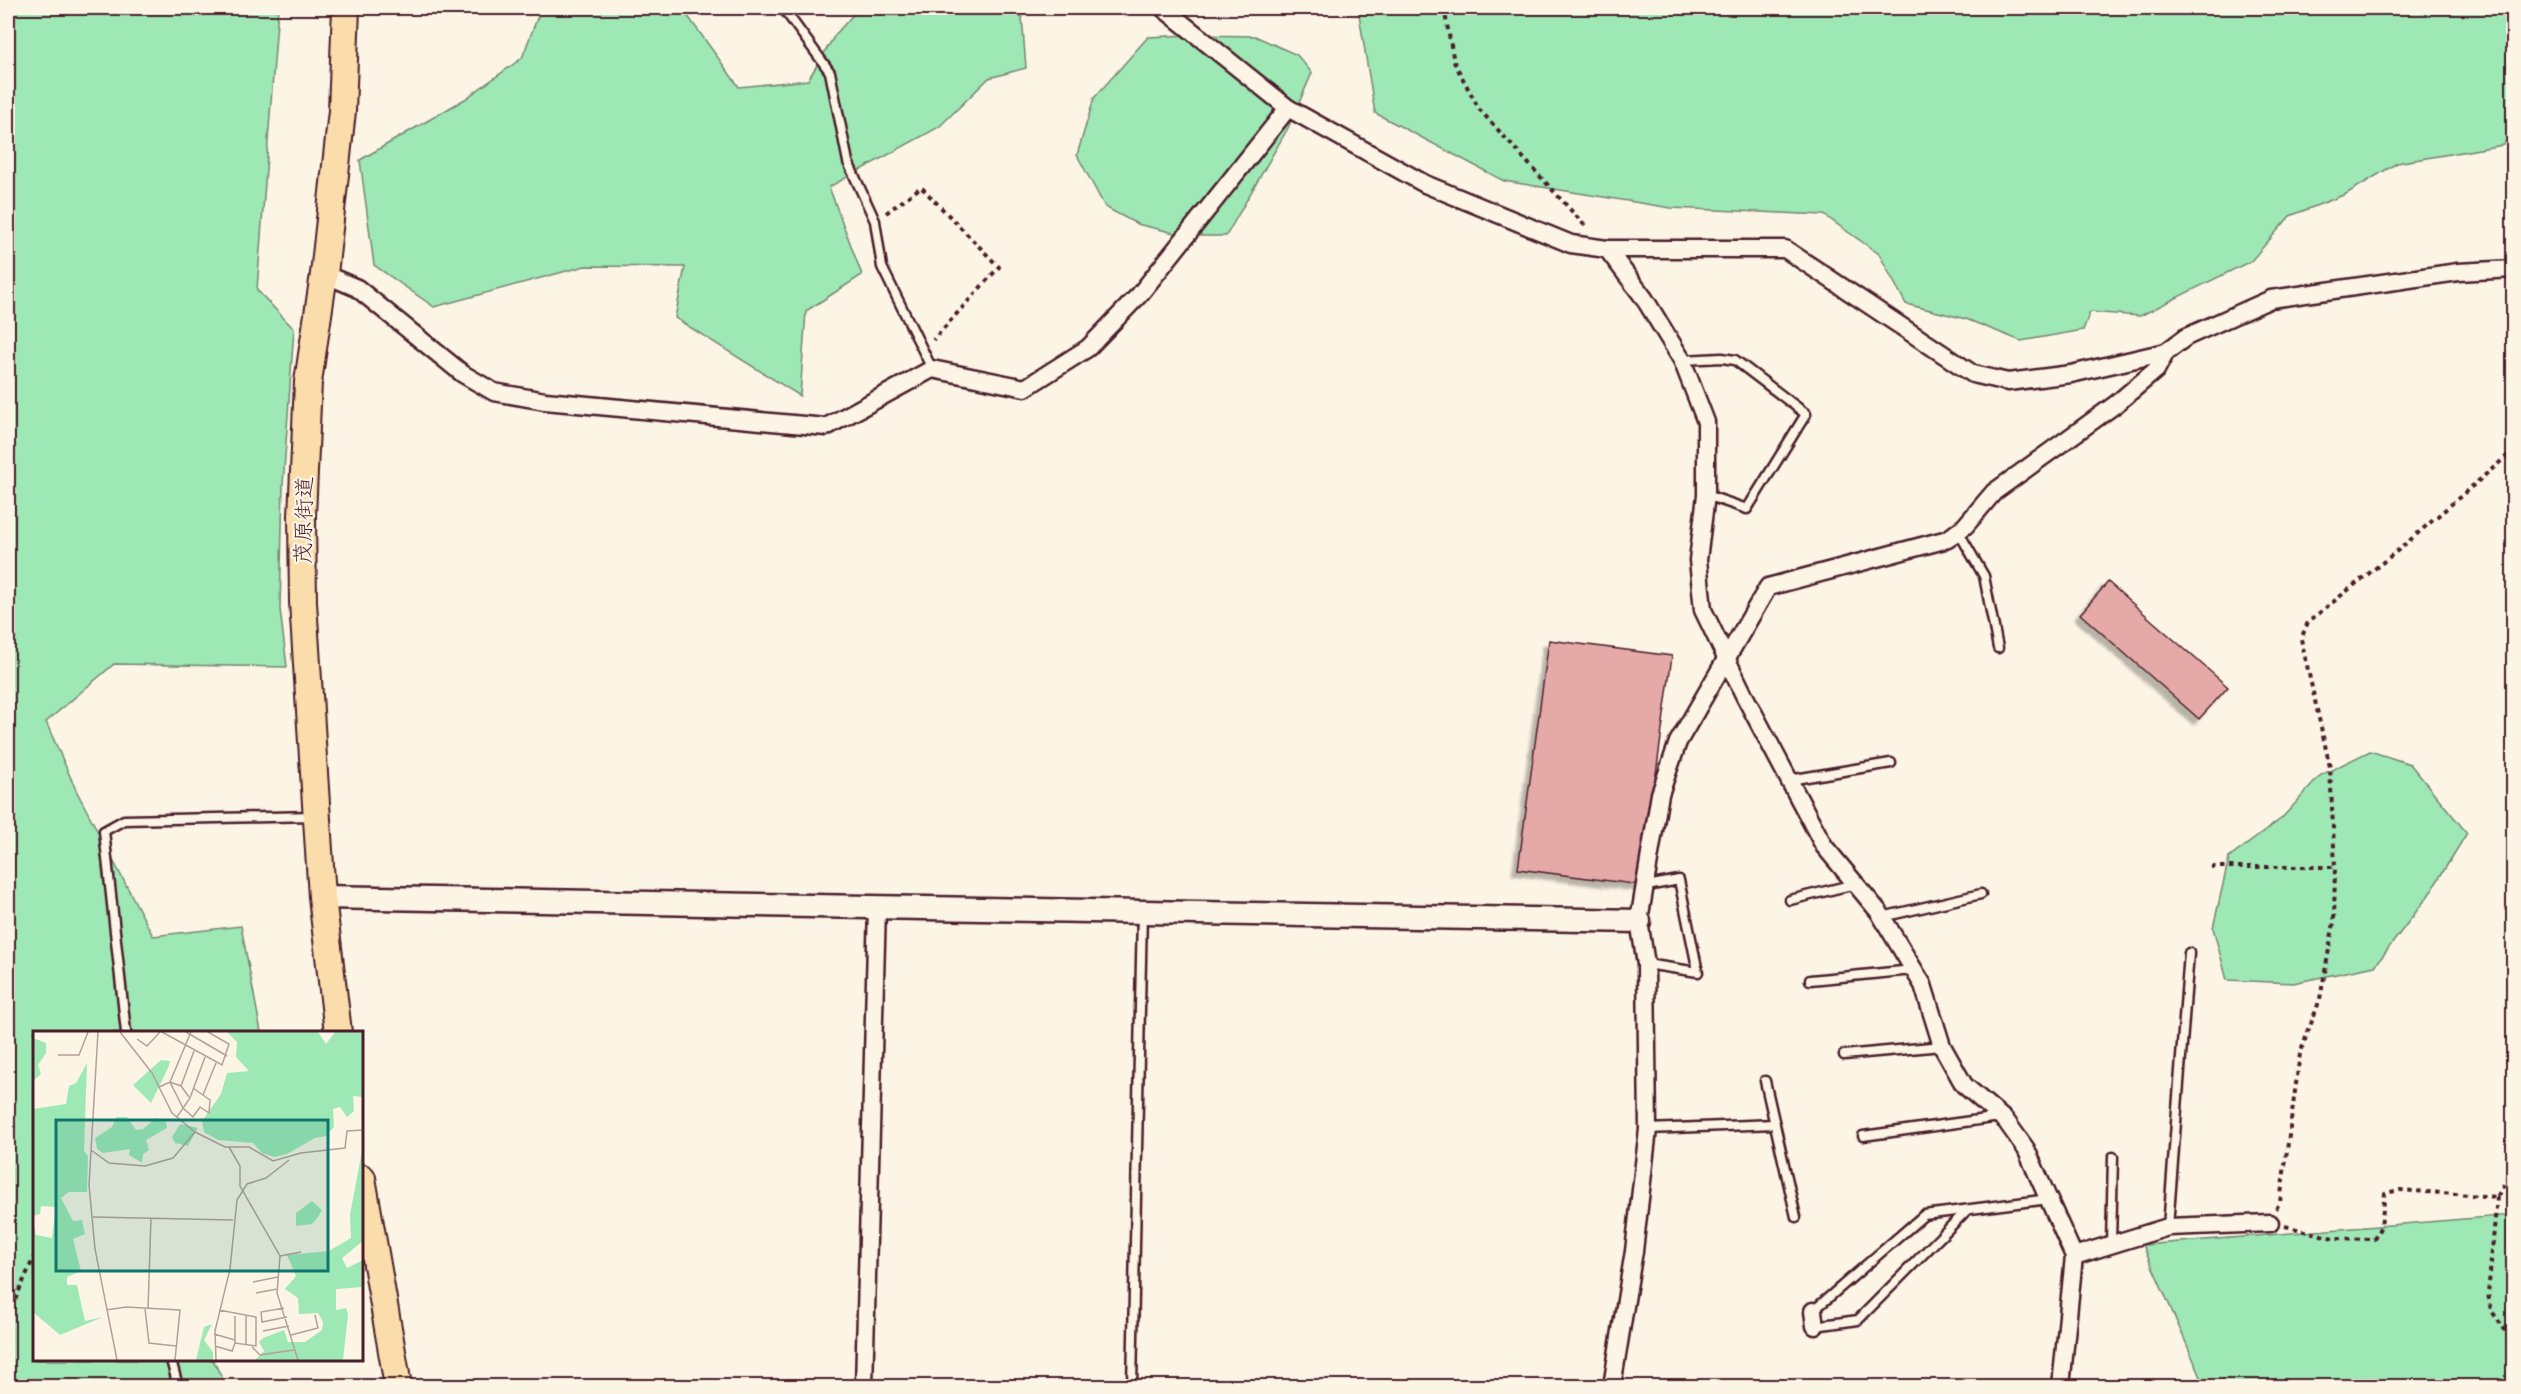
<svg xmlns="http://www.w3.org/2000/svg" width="2521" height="1394" viewBox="0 0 2521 1394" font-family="'Shantell Sans','Klee One',sans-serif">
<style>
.green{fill:#9ee8b6;stroke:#748470;stroke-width:1.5}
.building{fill:#e5aaa8;stroke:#4a1f2b;stroke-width:1.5;filter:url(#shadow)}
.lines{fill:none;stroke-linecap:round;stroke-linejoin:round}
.lane-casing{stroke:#4a1f2b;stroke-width:13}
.street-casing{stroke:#4a1f2b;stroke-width:21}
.secondary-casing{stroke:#4a1f2b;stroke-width:27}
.primary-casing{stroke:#4a1f2b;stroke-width:30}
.path{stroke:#4a1f2b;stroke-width:4;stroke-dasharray:4.5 4.5;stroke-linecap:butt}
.lane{stroke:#fcf5e5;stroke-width:8}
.street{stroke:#fcf5e5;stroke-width:16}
.secondary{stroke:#fcf5e5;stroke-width:22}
.primary{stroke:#faddab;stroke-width:26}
.labels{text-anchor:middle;stroke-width:4.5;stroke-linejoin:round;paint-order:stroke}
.street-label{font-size:22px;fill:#4a1f2b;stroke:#fcf5e5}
.inset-road{fill:none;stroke:#b59f9b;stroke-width:1.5}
.view{fill:#0f766e;fill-opacity:0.15;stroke:#0f766e;stroke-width:3}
.inset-edge{fill:none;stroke:#4a1f2b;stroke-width:3}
</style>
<defs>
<filter id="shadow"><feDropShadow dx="-5.5" dy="5.5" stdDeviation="1.5" flood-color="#0004"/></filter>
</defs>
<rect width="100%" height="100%" fill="#fcf5e5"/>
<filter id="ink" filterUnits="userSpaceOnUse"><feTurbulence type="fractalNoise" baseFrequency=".0167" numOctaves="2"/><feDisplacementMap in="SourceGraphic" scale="12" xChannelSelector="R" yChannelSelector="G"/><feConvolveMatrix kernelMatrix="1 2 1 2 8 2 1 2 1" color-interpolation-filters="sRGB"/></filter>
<g filter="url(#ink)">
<g class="green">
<polygon points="8,8 278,8 257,290 294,329 283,485 280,609 287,667 114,664 46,722 77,792 153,936 241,926 261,1032 34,1032 34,1360 213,1360 226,1386 8,1386"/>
<polygon points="541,8 682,8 739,87 808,80 835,35 859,8 996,8 1022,17 1026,68 989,78 939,127 829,187 862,275 806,311 800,396 675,318 685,267 585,266 434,307 374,265 360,160 465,99 522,58"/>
<polygon points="1358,8 2513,8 2513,133 2503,145 2397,163 2346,194 2290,216 2251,261 2140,316 2090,312 2083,330 2021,341 1966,319 1906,304 1879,254 1824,215 1671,208 1504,181 1375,113"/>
<polygon points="1190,35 1255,36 1297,55 1312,73 1288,128 1226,236 1187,236 1137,224 1105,207 1077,155 1094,98 1148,37"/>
<polygon points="2370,751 2410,764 2467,833 2428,896 2375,966 2293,983 2227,980 2213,928 2229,858 2282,818 2321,775"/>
<polygon points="2513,1215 2513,1386 2205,1386 2143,1245"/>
</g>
<g class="building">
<polygon points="2108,582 2228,687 2199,719 2080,614"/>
<polygon points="1549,640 1672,656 1641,885 1518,869"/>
</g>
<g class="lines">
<g class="lane-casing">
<g id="lane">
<polyline points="783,8 830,72 848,162 875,221 882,267 932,369"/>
<polyline points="1682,360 1722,358 1735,360 1806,414 1747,509 1706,495"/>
<polyline points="1958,531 1984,576 1998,648"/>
<polyline points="1789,780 1891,763"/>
<polyline points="1790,900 1855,884"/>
<polyline points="1882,917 1981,894"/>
<polyline points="1646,964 1698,972 1679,880 1647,886"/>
<polyline points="1810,980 1913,970"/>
<polyline points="126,1032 104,831 124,820 315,816"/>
<polyline points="1844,1055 1942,1046"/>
<polyline points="1765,1081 1796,1217"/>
<polyline points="1648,1129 1775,1124"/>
<polyline points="1863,1136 2000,1117"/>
<polyline points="2168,1227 2189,953"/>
<polyline points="2111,1244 2113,1157"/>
<polyline points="1813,1311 1924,1215 2049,1199"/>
<polyline points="1815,1326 1858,1320 1967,1210"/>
<polyline points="171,1360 178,1386"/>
<polyline points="1132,1386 1142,913"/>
</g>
</g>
<g class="street-casing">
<g id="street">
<polyline points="1163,8 1288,108 1425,184 1571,244 1607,249 1785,249 1973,374 2008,382 2071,374 2166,352"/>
<polyline points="1607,249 1644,298 1682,360 1706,422 1706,495 1698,560 1703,610 1744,695 1824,846 1879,912 1923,985 1942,1046 1964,1085 2006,1121 2026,1149 2074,1256 2061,1386"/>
<polyline points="324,274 357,288 463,374 494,392 545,401 826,427 932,369 1025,388 1088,348 1140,294 1288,108"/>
<polyline points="2074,1256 2168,1227 2270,1223"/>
<polyline points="1813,1311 1815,1326"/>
<polyline points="864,1386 877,907"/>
<polyline points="1612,1386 1634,1251 1648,1129 1646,964 1639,921 1660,794 1678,742 1768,587 1948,539 1965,526 1994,492 2116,404 2156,370 2166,352 2186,337 2271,299 2458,272 2514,269"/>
</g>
</g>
<g class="secondary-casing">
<polyline id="secondary" points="322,897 1639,921"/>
</g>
<g class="primary-casing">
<g id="primary">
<polyline points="338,1032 322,897 303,602 302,516 308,382 324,274 342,111 346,8"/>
<polyline points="362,1178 398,1386"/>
</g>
</g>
<g class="path">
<polyline points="1444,8 1454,62 1479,109 1587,228"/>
<polyline points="886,213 921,187 999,267 933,340"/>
<polyline points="2211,867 2335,867"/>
<polyline points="2497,1197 2488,1294 2491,1310 2514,1343"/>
<polyline points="2276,1209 2280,1202 2300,1054 2320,999 2334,922 2335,867 2330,767 2301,639 2308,622 2402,547 2514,450"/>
<polyline points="2285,1226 2333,1238 2374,1239 2381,1226 2385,1193 2400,1190 2497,1197 2514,1166"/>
<polyline points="8,1316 34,1257"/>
</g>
<use href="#lane" class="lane"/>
<use href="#street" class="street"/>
<use href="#secondary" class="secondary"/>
<use href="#primary" class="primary"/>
</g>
</g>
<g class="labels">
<g class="street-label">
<text transform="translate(303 520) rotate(-89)" y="8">茂原街道</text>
</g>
</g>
<g transform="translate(33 1031)">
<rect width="330" height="330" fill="#fcf5e5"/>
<path d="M194,1H285L293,13L302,1H330V66L320,65L321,80L314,86L307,76L300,78L301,96L293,105L282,107L254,123L241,126L229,122L220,112L185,109L171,101L169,90L188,63L194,42L216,40L203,26L204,11ZM0,7L13,12V22L5,34L8,43L0,50ZM128,29L137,30L136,35L118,72L100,54ZM54,32L51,120L55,125L54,161H36L28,167L40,190L49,189L52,203L40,208L48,240L34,246V254H44L52,290L70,286L27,304L0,281V191L3,204L19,207L23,176L8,175L7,183L0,185V78L33,73L36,55L43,52ZM83,86H94L103,99L110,98L123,87L133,91L134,97L113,109L116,119L110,123L109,132L96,124L97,118L70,122L64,118L62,107L79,96ZM147,93L165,97L155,115L142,112L139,106ZM330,114V210L309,227L314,237L330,229V256L303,258V279L313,277L315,283L310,329H222L231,320L226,311L230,307L251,299L255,311H272L289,299L290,291L285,282L266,283L265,267L252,258L263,245L254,224L296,220L318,207L317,184ZM279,170L289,179L285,186L279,193L263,195V182ZM179,293L171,309L180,321V329H163L171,296Z" fill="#9ee8b6"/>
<path class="inset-road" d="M65,1L56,154L62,218L84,329M87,1L119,42L139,82L162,101L192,116H216L240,130L268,122L312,117L314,100L330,99M129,1L189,34L196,13L175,1M153,1L194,25M158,1L137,51L150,77L160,86L167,76L176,82L177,69L160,57M104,8L114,15L127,1M25,24H46L55,1M148,55L161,20M126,56L137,51L148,55L156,66M170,64L183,32M144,86L157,67L172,26M196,116L207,135V155L247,225L244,262L265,329M58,119L76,132L112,135L140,127L162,101M60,186L200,189M247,225L268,221M220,251L245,246M223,262L244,258M251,277L228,281L229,291L254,286M112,278L116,312L143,315M115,278L118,187M73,279L93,276L147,279L142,329M230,300L256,295M181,303L202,309M258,304L285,297L282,284M202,312V285M213,314V285M182,315L199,320L202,312L223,315V286L186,279M219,316L227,324L261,319M183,329L182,300L197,238L204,169L214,153L233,147L256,129"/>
<path class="view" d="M23,89H295V240H23Z"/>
<rect width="330" height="330" class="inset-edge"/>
</g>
<rect width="2521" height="1394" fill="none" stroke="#fcf5e5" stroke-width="30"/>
<rect x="15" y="15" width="2491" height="1364" fill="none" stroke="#4a1f2b" stroke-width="2" filter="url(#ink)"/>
</svg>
